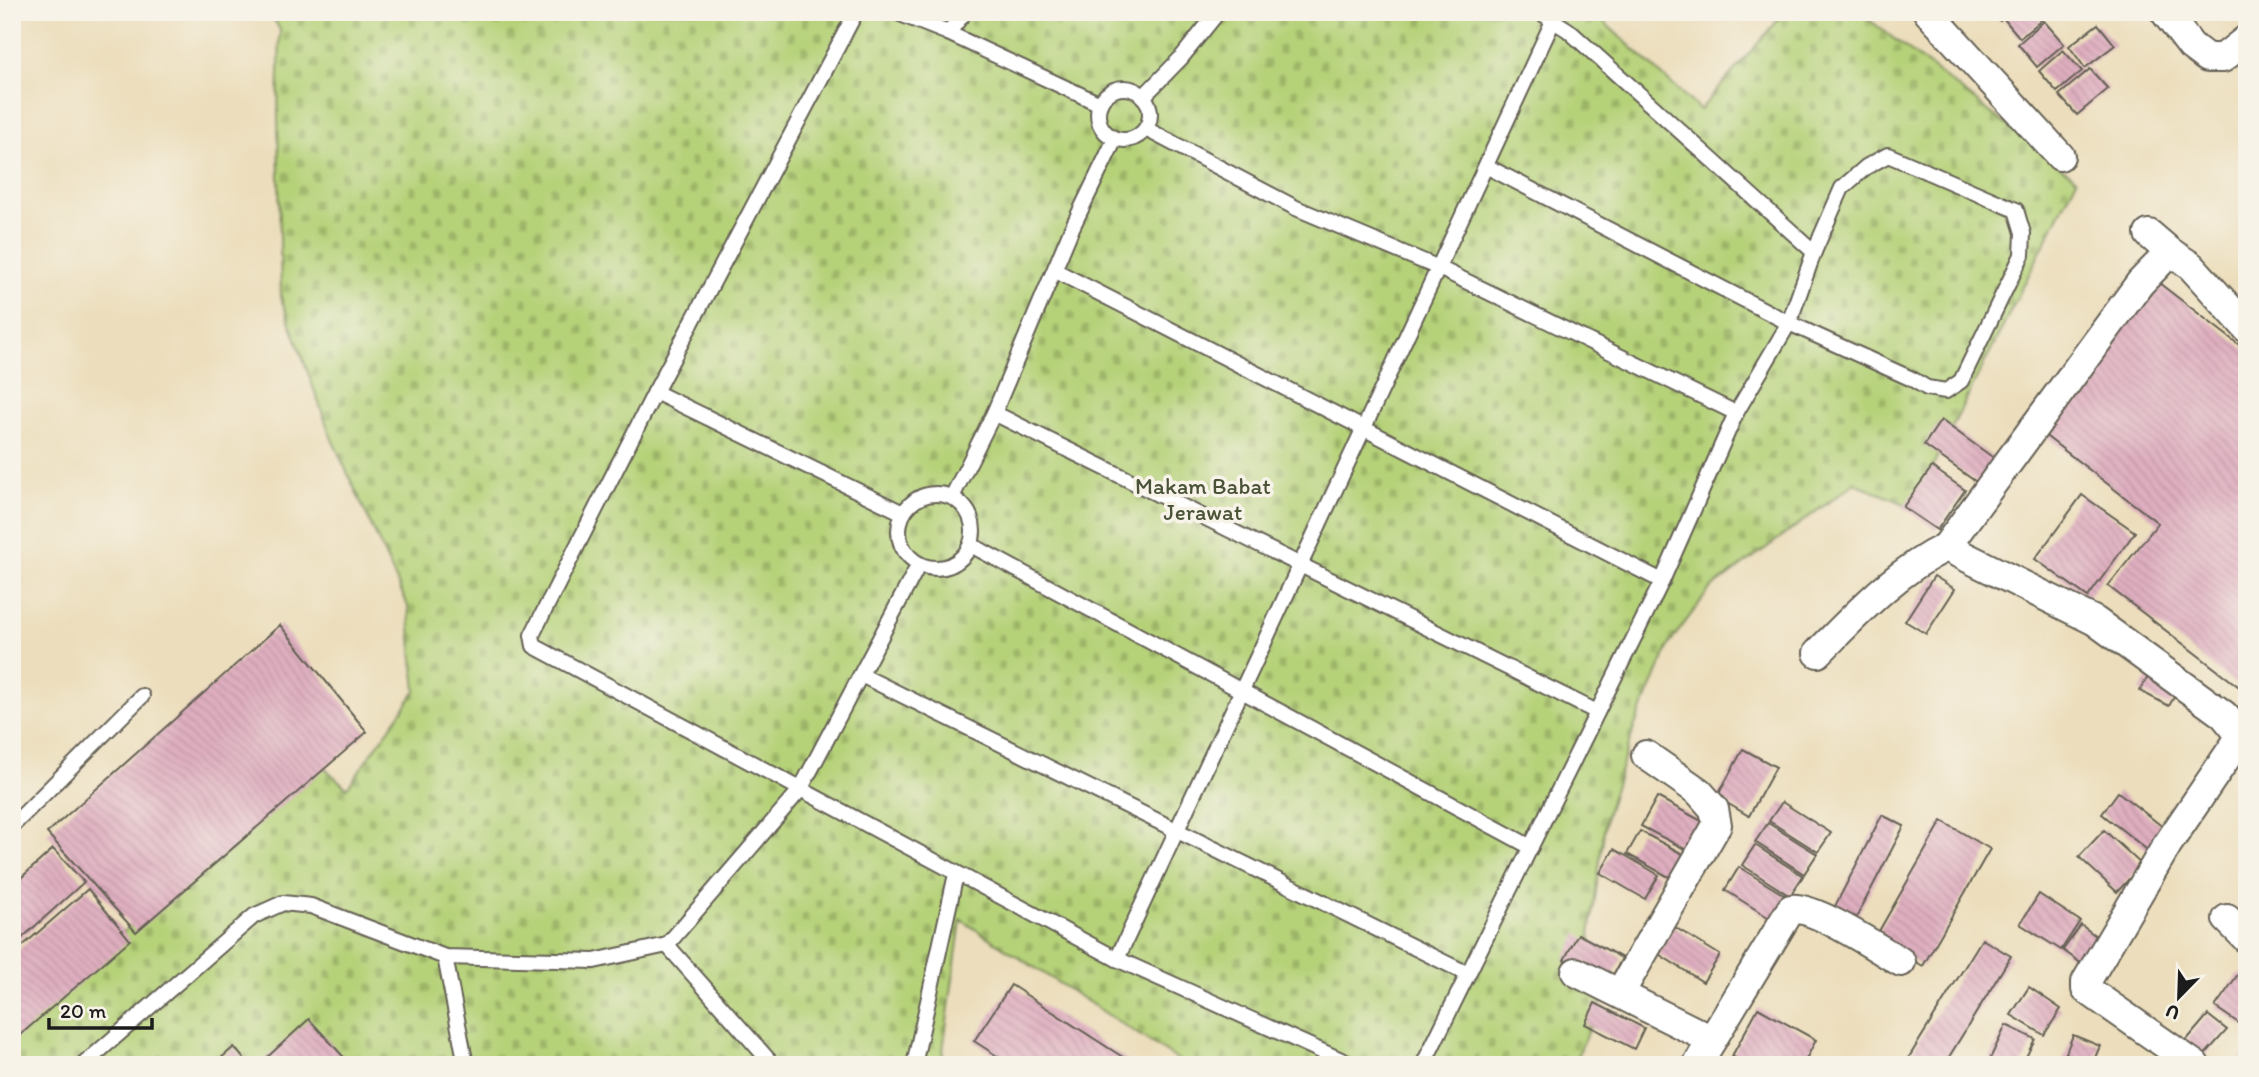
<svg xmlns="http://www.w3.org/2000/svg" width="2259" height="1077" viewBox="0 0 2259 1077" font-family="Itim,sans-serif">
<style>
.cemetery{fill:url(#cemetery-stones);stroke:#69774a;stroke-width:2}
.building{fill:url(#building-back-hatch)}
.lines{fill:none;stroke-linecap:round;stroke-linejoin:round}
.service-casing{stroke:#656054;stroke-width:18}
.minor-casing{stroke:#656054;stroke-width:32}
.service{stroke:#fff;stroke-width:14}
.minor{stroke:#fff;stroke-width:28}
.labels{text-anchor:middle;stroke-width:7;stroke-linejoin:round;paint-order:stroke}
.park-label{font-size:23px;fill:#4a5338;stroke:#f7f3e8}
</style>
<defs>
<pattern id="cemetery-stones" width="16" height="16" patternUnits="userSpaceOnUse" patternTransform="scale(1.75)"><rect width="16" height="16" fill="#b6d279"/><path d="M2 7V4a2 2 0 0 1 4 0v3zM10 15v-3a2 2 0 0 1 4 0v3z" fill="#9cb468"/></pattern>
<pattern id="building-back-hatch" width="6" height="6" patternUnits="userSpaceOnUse" patternTransform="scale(1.75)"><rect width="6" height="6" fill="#dfafc0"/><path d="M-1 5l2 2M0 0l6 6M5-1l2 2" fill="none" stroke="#bf96a4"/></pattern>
</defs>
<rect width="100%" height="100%" fill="#f7f3e8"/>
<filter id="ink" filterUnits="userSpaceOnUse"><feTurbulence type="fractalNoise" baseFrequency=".0143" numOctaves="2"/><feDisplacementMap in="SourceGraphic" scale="14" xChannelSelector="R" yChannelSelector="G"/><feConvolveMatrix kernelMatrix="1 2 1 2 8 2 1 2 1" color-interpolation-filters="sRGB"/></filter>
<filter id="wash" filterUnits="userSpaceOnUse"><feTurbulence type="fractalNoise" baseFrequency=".00686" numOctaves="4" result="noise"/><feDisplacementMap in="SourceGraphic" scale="28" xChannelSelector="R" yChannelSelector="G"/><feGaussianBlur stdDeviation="1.57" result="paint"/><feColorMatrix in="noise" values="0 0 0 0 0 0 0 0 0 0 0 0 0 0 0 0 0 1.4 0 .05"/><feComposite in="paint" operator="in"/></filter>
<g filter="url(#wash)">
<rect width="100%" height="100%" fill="#ecdebc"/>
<polygon class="cemetery" points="270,12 1593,12 1700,110 1785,12 1859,12 2077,179 1912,507 1855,483 1710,589 1670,643 1635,725 1606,816 1590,935 1604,998 1573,1065 1186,1065 961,920 941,1065 184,1065 176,1061 171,1065 12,1065 12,1029 318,762 347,788 416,691 408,606 332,439 281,298 278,117 280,30"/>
<g id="blocks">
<g class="building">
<polygon points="1992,12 2009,12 2000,21"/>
<polygon points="2012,12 2038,12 2044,18 2020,38 2004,19"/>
<polygon points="2044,21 2064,44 2037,67 2018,44"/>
<polygon points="2098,24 2115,45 2085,68 2069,46"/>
<polygon points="2063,50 2082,71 2057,92 2039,71"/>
<polygon points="2090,69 2108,89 2077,115 2059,95"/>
<polygon points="2159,283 2247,351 2247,693 2108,586 2158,523 2042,433"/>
<polygon points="1941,420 2002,464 1985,488 1924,445"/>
<polygon points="1932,467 1965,490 1937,530 1903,507"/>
<polygon points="2082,495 2135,532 2088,597 2035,559"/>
<polygon points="1934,576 1955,589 1926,634 1905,621"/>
<polygon points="280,625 367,732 136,932 47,833"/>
<polygon points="2150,673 2179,688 2169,706 2140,691"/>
<polygon points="1743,749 1776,767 1749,816 1717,797"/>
<polygon points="2118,792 2168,831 2150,852 2102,814"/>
<polygon points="1657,797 1709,825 1694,854 1641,826"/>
<polygon points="1782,802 1831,833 1818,852 1769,821"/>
<polygon points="1882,815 1904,826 1855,920 1834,908"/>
<polygon points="1942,821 1990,849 1923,966 1875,938"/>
<polygon points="1768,823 1817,854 1804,874 1755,842"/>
<polygon points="2104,830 2142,865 2117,892 2079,857"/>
<polygon points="1640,831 1692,859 1680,883 1627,854"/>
<polygon points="1755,845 1803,876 1790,896 1742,865"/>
<polygon points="53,849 84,882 12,947 12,886"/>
<polygon points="1614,849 1659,875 1645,899 1600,873"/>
<polygon points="1739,867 1789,898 1774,921 1725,890"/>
<polygon points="88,889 130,940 12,1042 12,955"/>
<polygon points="2039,894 2080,921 2061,950 2020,924"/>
<polygon points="2081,925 2104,942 2086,967 2063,950"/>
<polygon points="1673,926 1720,955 1703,982 1657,953"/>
<polygon points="1578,934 1622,958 1609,983 1564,960"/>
<polygon points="1982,939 2011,956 1944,1065 1910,1065 1906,1062"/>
<polygon points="2239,973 2247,978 2247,1021 2243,1026 2215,1007"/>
<polygon points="1011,985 1135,1065 1011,1065 974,1041"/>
<polygon points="2029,987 2061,1009 2044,1035 2011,1015"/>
<polygon points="1595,1003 1644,1028 1634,1049 1585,1024"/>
<polygon points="1758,1008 1816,1040 1803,1065 1747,1065 1732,1056"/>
<polygon points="2208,1015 2227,1030 2202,1058 2184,1043"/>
<polygon points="309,1019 351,1065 264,1065 262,1062"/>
<polygon points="2006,1025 2035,1039 2022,1065 1987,1065"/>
<polygon points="2073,1035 2100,1046 2092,1065 2061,1065"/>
<polygon points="234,1047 249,1065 213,1065"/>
<polygon points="2247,1053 2247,1065 2236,1065"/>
</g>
</g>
</g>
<g filter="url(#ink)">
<use href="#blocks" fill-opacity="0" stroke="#656054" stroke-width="2"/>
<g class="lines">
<g class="service-casing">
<g id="service">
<polyline points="856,12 655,392 532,635 534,646 1117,959 1352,1065"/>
<polyline points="895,12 948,33 1100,104"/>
<polyline points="1540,12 1568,30 1814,252"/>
<polyline points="948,33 965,12"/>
<circle cx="1124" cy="114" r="26"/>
<polyline points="1143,97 1181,58 1218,12"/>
<polyline points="1146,129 1296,208 1439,268 1736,413"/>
<polyline points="1056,271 1662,581"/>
<polyline points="655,392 903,513"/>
<polyline points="994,413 1597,712"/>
<circle cx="936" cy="531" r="37"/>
<polyline points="952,497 994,413 1071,230 1115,139"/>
<polyline points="971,545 1531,847"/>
<polyline points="861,675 1468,974"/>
<polyline points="12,826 142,696"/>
<polyline points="667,945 773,1065"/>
<polyline points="445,957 466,1065"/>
<polyline points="1117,959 1553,21"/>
<polyline points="83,1065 254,916 283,903 311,906 445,957 594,961 667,945 800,790 919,564"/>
<polyline points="914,1065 956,874"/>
<polyline points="1423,1065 1662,581 1736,413 1789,323 1814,252 1842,188 1866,167 1888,155 2016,210 2023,233 2022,255 1961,381 1946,391 1927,388 1912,379 1789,323 1486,166"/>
</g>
</g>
<g class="minor-casing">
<g id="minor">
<polyline points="1928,12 2060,156"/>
<polyline points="2165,12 2191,46 2207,58 2223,58 2247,39"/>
<polyline points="2149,234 2170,252 2191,266 2247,328"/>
<polyline points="1946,547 2140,283 2170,252"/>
<path d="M1818,653C1858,613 1895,572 1946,547L2095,621L2224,715L2247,743"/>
<polyline points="2227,919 2247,939"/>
<polyline points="1576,972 1712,1040 1697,1065"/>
<polyline points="1620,993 1717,825 1714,809 1699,792 1646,755"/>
<path d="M1712,1040L1791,909C1813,905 1879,949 1901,962"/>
<polyline points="2195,1065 2086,989 2086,982 2167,845 2241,736"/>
</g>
</g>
<use href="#service" class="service"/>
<use href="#minor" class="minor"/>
</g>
</g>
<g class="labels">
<g class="park-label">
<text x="1203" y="494">Makam Babat<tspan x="1203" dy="26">Jerawat</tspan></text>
</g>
</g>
<rect width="2259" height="1077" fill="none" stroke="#f7f3e8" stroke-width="42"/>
<g transform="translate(2179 997) rotate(203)" stroke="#f7f3e8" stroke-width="5" paint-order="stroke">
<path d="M0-5L12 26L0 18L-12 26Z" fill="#1c1c1c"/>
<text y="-10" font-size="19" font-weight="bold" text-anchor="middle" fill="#1c1c1c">U</text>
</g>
<path d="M49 1018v10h103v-10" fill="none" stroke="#1c1c1c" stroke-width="3.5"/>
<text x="60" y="1018" font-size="21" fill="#1c1c1c" stroke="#f7f3e8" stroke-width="5" paint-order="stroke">20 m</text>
</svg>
